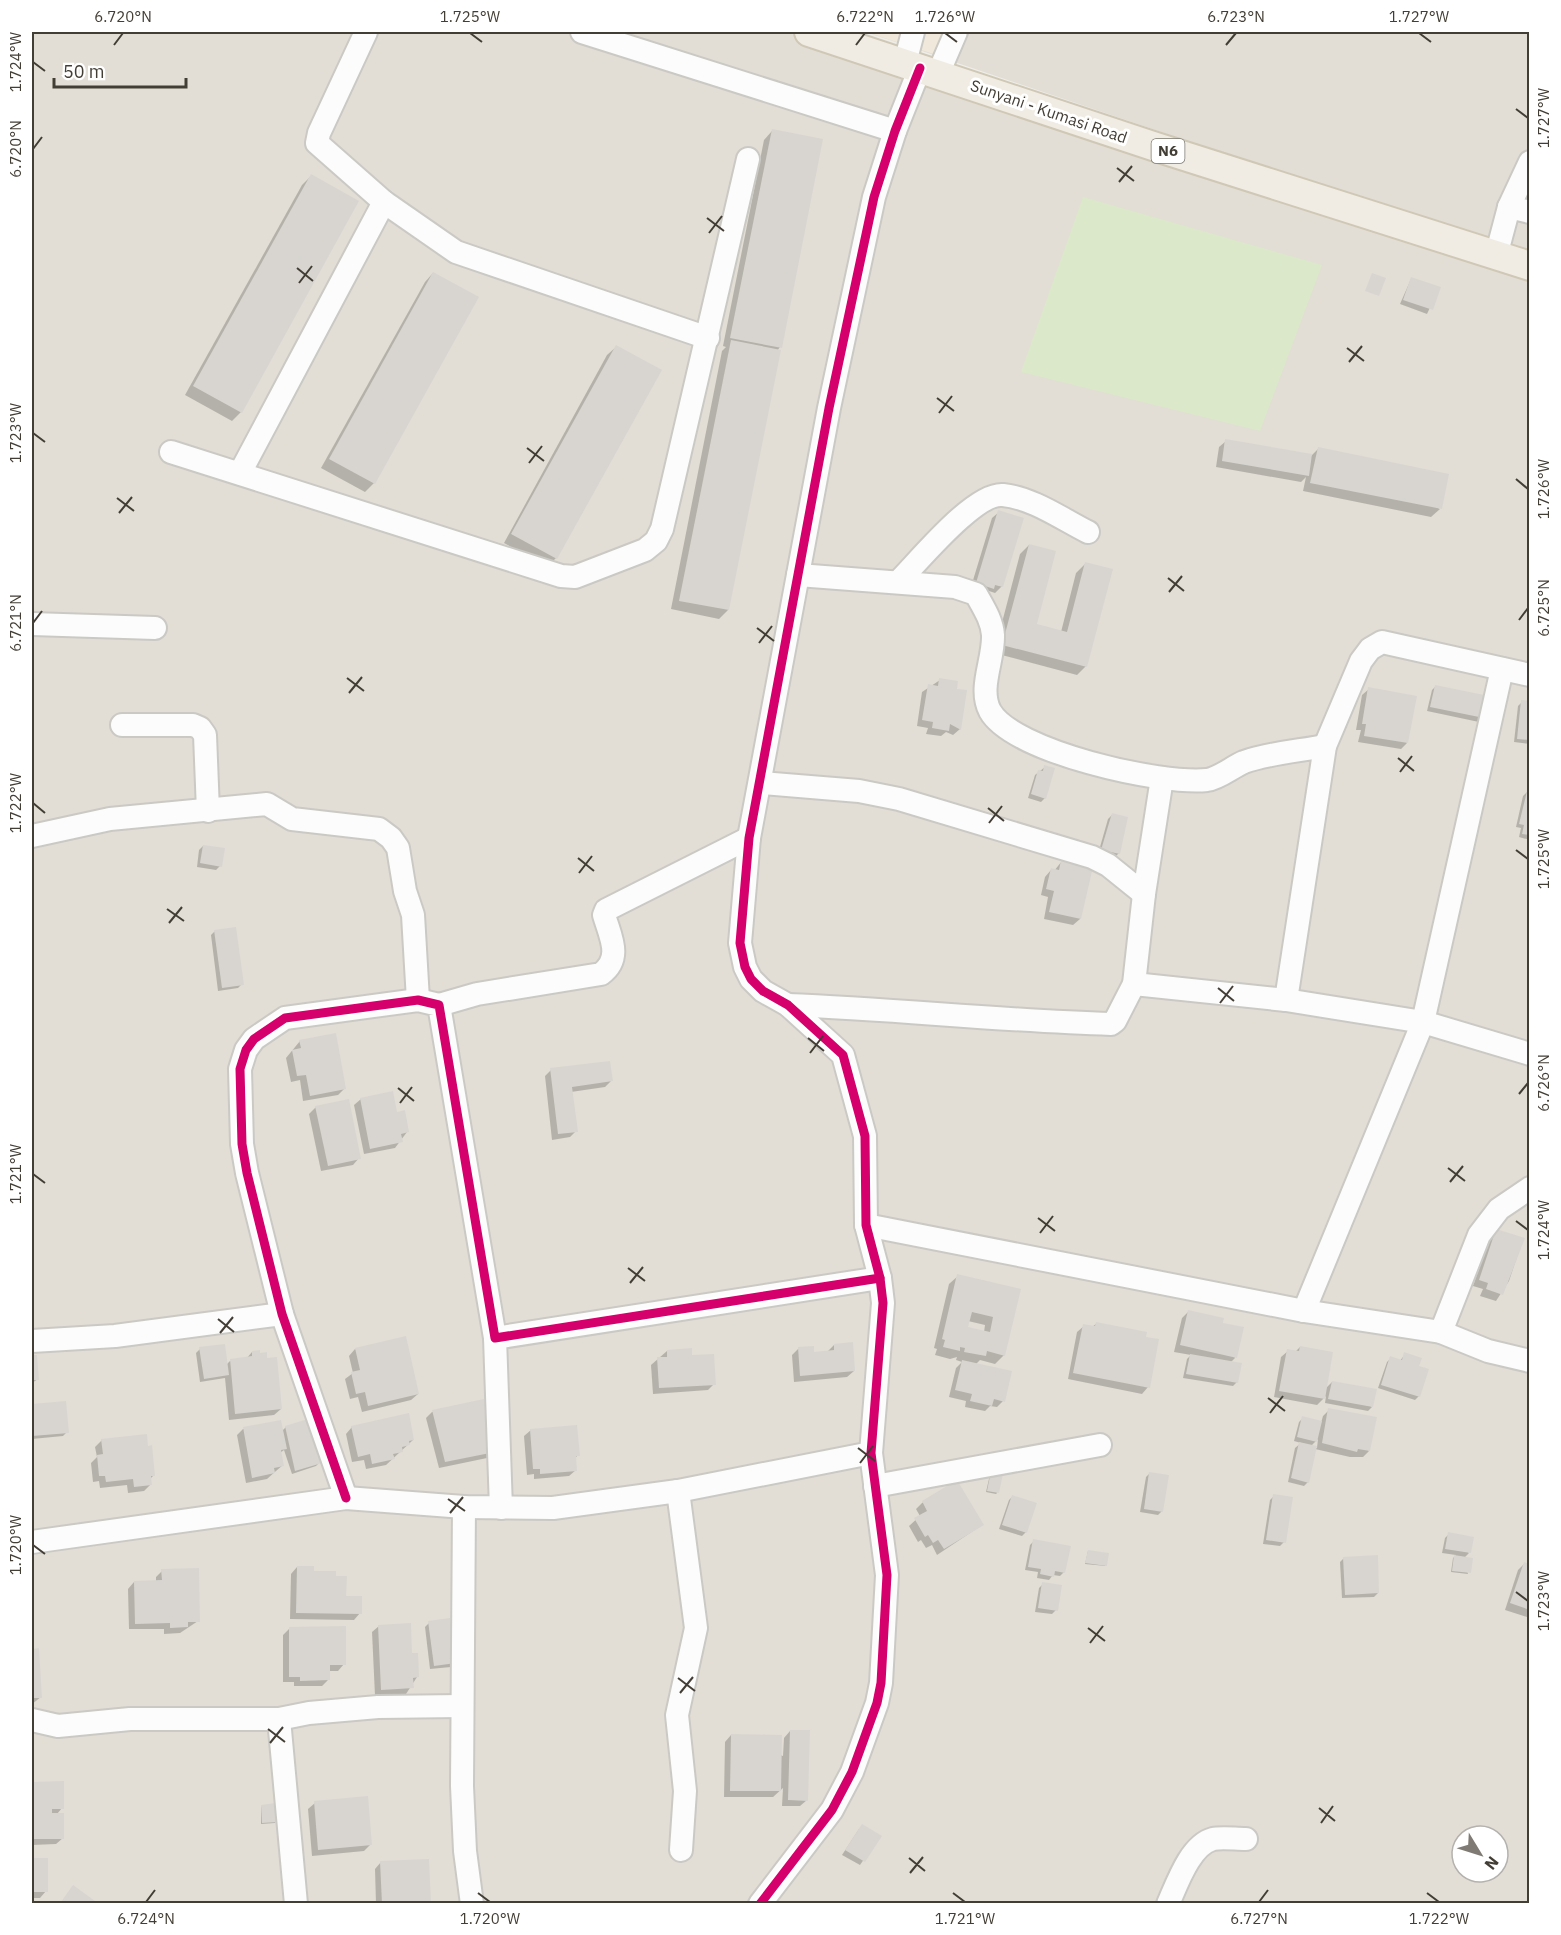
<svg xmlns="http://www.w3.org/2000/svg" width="1561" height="1935" viewBox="0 0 1561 1935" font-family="'IBM Plex Sans',sans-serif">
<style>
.residential{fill:#e2ded5;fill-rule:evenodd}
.commercial{fill:#f0e8db}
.green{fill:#dbe8c9}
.shadow{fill:#0003;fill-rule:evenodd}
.building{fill:#d8d5d0;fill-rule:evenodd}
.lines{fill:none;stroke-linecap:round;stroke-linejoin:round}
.minor-casing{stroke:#cac9c4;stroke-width:26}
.major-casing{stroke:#cfc8b6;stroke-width:32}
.minor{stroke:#fcfcfc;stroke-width:22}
.major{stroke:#f0ece3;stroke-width:28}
.cycleway-casing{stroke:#fff;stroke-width:13}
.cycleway{stroke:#d6006c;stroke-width:9}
.ticks{fill:none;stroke:#433e35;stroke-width:2}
.labels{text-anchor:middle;stroke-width:6;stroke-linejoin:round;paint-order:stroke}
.shield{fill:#fff;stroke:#7b7872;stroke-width:1.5}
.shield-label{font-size:15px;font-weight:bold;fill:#433e35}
.street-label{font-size:16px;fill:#433e35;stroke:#fff}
.neatline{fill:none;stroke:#433e35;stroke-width:2}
.ticks-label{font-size:15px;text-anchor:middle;fill:#433e35}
</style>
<rect width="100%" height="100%" fill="#eeede8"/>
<g class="residential">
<path d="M32,32H788L1529,270V1903L32,1904ZM1462,1836H1498V1872H1462Z"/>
<polygon points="866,32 1529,32 1529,253 1492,244"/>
</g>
<polygon class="commercial" points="866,32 947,32 937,55"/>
<polygon class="green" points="1083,197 1322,265 1260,431 1021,372"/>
<g class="shadow">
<polygon points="772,131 780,347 777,351 728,610 719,619 671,609 722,351 726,347 723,346 764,140"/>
<polygon points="311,176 241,412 232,421 185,395 302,185"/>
<polygon points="433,273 374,483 365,492 321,468 425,282"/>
<polygon points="1411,279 1439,288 1427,314 1400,304"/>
<polygon points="616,347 556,558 547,567 504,543 607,355"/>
<polygon points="1226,441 1311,456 1318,449 1440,509 1431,517 1303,491 1306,477 1301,482 1216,467 1219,447"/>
<polygon points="999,512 1002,586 995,593 989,591 986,594 970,590 992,518"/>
<polygon points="1029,545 1035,625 1061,632 1076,573 1085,564 1086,666 1077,675 994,653 1020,554"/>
<polygon points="940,680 960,729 953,735 946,732 941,736 926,734 928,728 917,726 922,692"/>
<polygon points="1436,686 1483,718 1479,722 1427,711 1432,690"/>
<polygon points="1369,689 1407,743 1401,749 1358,742 1361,730 1356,730 1362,695"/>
<polygon points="1522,702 1530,702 1530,744 1514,742 1518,706"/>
<polygon points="1045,767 1045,798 1041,802 1028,798 1035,775"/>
<polygon points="1527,792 1530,792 1530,840 1519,837 1521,828 1516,827 1523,796"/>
<polygon points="1112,815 1119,853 1115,857 1098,854 1108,819"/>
<polygon points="203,846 220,866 216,870 197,867 199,850"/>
<polygon points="1062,861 1092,868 1080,919 1073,925 1044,919 1048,897 1041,895 1045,877 1051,870 1054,871"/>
<polygon points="215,931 242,984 238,988 218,991 211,935"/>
<polygon points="300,1041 345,1088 338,1095 303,1101 300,1080 291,1082 286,1058"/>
<polygon points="551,1070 611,1081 605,1087 571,1092 576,1131 570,1137 552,1140 545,1076"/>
<polygon points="361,1099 396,1114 407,1132 395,1148 364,1154 354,1105"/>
<polygon points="316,1107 359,1158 353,1165 321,1171 309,1114"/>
<polygon points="1496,1230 1523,1239 1509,1281 1496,1301 1480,1296 1483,1289 1473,1286 1490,1237"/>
<path d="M958,1276L1019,1290L1004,1355L995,1364L980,1360L975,1365L1003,1401L997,1407L990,1406L985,1411L965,1407L966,1401L949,1397L956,1368L962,1362L956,1360L957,1357L950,1359L935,1355L937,1349L934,1348L949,1284ZM968,1321L985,1325L984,1332L966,1328Z"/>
<polygon points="1189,1311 1221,1324 1235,1358 1231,1362 1237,1382 1233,1386 1183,1378 1187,1359 1191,1355 1174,1352 1182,1318"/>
<polygon points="1096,1324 1148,1387 1142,1394 1068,1379 1077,1332 1084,1326 1092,1327"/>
<polygon points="834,1345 854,1371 847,1377 794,1382 792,1355 799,1348 813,1354 827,1352"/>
<polygon points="1300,1347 1325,1389 1332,1382 1372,1407 1368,1411 1325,1403 1326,1396 1317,1405 1274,1397 1281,1357 1288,1351 1295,1352"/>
<polygon points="200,1349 226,1365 230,1361 246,1359 252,1352 281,1409 274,1415 229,1420 225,1378 200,1382 196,1353"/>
<polygon points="355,1349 418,1394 411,1400 362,1412 358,1397 350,1399 345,1379 353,1373 349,1356"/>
<polygon points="667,1351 714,1384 708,1390 653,1394 651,1365"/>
<polygon points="1405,1354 1417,1367 1419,1396 1415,1400 1378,1388 1387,1362 1391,1358 1400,1361"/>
<polygon points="36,1356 38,1379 32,1383 32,1357"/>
<polygon points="483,1401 493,1451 487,1458 439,1468 426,1418 432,1412"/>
<polygon points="64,1403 67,1432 63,1436 32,1439 32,1406"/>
<path d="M1329,1410L1369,1451L1363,1457H1350L1315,1449L1308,1482L1304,1486L1288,1482L1295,1448L1301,1443L1294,1441L1299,1422L1303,1418L1321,1423L1323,1416ZM1318,1439L1317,1448L1310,1447Z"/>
<polygon points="286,1427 320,1462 316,1466 292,1474 284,1450 280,1453 283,1465 276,1471 267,1479 246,1483 237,1435 243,1429 282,1431"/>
<polygon points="352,1427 413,1440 386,1465 366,1469 364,1460 352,1462 346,1434"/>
<polygon points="531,1430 578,1455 575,1458 576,1470 569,1476 534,1479 534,1474 527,1475 524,1436"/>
<polygon points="102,1440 154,1475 150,1479 151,1484 144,1491 128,1493 127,1485 100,1488 99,1481 93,1482 91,1463 97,1457 95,1447"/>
<polygon points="991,1470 997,1493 996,1494 986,1492"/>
<polygon points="1150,1473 1162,1511 1158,1515 1140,1512 1146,1477"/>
<polygon points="957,1482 982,1525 937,1555 932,1545 926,1548 921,1540 918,1542 909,1526 920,1516 916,1509 922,1503"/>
<polygon points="1013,1496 1026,1532 1022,1536 999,1529 1009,1500"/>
<polygon points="1274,1496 1284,1542 1280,1546 1263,1544 1270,1500"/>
<polygon points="1449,1534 1469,1553 1464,1558 1468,1574 1451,1572 1453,1558 1456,1555 1442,1553 1445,1538"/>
<polygon points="1034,1541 1064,1572 1060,1576 1053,1575 1049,1580 1037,1578 1038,1572 1025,1570 1030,1545"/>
<polygon points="1088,1551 1106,1566 1085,1564"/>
<polygon points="1344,1558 1378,1593 1374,1597 1342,1598 1340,1562"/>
<polygon points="1524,1564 1530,1565 1530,1618 1505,1610 1518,1570"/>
<polygon points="297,1567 334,1578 344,1597 360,1613 354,1620 290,1619 291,1574"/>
<polygon points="162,1571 198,1621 180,1633 164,1634 164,1629 129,1629 128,1589 134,1582 156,1582 156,1577"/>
<polygon points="1043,1584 1056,1610 1052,1614 1035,1612 1039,1588"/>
<polygon points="429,1623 455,1663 451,1667 430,1669 425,1627"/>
<polygon points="379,1626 417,1677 406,1694 375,1696 372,1632"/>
<polygon points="289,1629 344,1664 338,1671 328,1671 328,1680 322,1686 294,1686 294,1682 283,1682 283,1635"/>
<polygon points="32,1650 38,1650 41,1697 32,1704"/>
<polygon points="790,1731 807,1800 800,1806 782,1806 783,1788 773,1797 724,1797 725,1742 731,1735 783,1756 784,1738"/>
<polygon points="32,1783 62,1783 62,1808 57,1814 63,1838 56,1844 32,1845"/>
<polygon points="315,1803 371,1844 364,1851 312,1856 308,1809"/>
<polygon points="261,1806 276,1821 275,1823 261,1824"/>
<polygon points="859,1829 880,1836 860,1865 842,1855"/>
<polygon points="32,1859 47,1860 46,1891 40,1898 32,1898"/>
<polygon points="381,1862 429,1904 376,1904 375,1869"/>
</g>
<g class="building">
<polygon points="772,129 823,139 782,348 730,338"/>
<polygon points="311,174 359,201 242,413 193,386"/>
<polygon points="433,272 479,297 375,484 329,459"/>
<polygon points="1372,273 1386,278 1379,296 1365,291"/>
<polygon points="1411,277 1441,287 1433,310 1403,300"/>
<polygon points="731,340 781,350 729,610 679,601"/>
<polygon points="616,345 662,370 557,559 511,534"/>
<polygon points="1225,439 1312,454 1309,476 1222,461"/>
<polygon points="1318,447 1449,474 1442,509 1310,483"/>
<polygon points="998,510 1024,518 1003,587 995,585 994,589 976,583"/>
<polygon points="1029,544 1056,551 1037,624 1067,632 1085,562 1113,569 1087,667 1002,645"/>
<polygon points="939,678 958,681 957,689 967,690 961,730 950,724 949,731 932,728 933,722 922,720 928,684 938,686"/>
<polygon points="1435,685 1489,696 1484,718 1430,707"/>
<polygon points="1368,687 1417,696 1408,743 1364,736 1366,724 1362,724"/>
<polygon points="1521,700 1530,701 1530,740 1517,739"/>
<polygon points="1044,765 1055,768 1046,799 1031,794 1038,770 1043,771"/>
<polygon points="1527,791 1530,791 1530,835 1522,834 1524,825 1519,824"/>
<polygon points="1112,813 1128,817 1120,854 1101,850"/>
<polygon points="203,845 225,848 222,867 200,863"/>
<polygon points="1061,860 1093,867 1081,919 1049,912 1054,891 1046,889 1051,868 1059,870"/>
<polygon points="236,927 244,985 222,988 214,930"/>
<polygon points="336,1033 346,1089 310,1096 306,1075 297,1076 292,1050 301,1048 299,1040"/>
<polygon points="610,1061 613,1081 572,1087 578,1132 558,1134 550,1068"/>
<polygon points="393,1091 397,1112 405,1110 409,1132 401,1134 403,1142 370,1149 360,1098"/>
<polygon points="349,1099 361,1159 328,1166 315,1106"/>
<polygon points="1496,1229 1525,1238 1503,1295 1486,1289 1488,1283 1479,1280"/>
<path d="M957,1274L1021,1289L1005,1356L987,1351L986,1356L964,1352L965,1348L960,1347V1351L943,1347L945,1340L942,1339ZM972,1312L993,1317L990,1332L968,1327Z"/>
<polygon points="1188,1310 1224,1318 1223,1323 1244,1327 1237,1358 1180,1345"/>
<polygon points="1096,1322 1147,1332 1146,1337 1159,1339 1150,1388 1073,1373 1083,1324 1095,1326"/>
<polygon points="406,1336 419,1394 368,1406 365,1392 356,1394 351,1372 360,1370 355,1348"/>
<polygon points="853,1342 855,1371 800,1376 798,1347 814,1346 814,1352 834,1350 834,1344"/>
<polygon points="225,1344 229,1375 204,1379 199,1347"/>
<polygon points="1300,1346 1333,1352 1325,1399 1279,1391 1287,1349 1299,1351"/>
<polygon points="692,1348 692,1355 714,1354 716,1385 659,1388 657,1357 667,1357 667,1350"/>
<polygon points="260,1350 260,1353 267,1352 267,1358 277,1357 282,1409 235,1414 230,1359 252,1356 252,1351"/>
<polygon points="1404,1352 1422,1358 1419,1366 1429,1369 1420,1397 1381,1385 1390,1356 1402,1360"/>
<polygon points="1190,1354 1242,1363 1238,1383 1186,1374"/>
<polygon points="32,1355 37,1355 39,1380 32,1380"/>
<polygon points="962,1360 1012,1371 1005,1402 994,1399 992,1406 970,1401 972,1394 955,1390"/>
<polygon points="1332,1381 1377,1389 1373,1407 1328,1399"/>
<polygon points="484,1399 495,1452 445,1462 432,1410"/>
<polygon points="66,1401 69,1433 32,1436 32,1404"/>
<polygon points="1328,1408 1377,1417 1370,1451 1358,1449 1357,1452 1322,1443"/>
<polygon points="409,1413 414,1440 409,1441 410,1445 402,1447 403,1452 393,1454 395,1459 372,1464 370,1454 358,1457 351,1426"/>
<polygon points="1302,1416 1322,1421 1317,1442 1297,1437"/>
<polygon points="308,1419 322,1463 295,1471 285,1426"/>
<polygon points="281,1420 287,1449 281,1450 284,1466 274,1468 275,1473 252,1478 243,1427"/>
<polygon points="577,1425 580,1456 576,1456 577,1471 540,1474 540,1469 533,1469 530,1429"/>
<polygon points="147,1434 148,1446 152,1445 155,1476 151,1476 152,1485 134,1487 133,1479 106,1482 105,1476 99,1476 97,1455 103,1454 101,1439"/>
<polygon points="1299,1442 1317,1446 1309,1483 1291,1478"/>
<polygon points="992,1466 1004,1469 999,1493 987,1491"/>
<polygon points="1149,1472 1169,1475 1163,1512 1144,1509"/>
<polygon points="957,1480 984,1525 944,1549 938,1540 933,1543 928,1535 925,1537 914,1518 927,1511 922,1501"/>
<polygon points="1273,1494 1293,1497 1286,1543 1266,1540"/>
<polygon points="1012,1495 1037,1503 1027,1533 1002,1525"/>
<polygon points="1448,1532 1474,1537 1471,1553 1445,1549"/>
<polygon points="1033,1539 1071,1546 1065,1573 1055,1571 1054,1577 1040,1574 1041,1569 1028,1567"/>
<polygon points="1088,1550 1109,1553 1107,1566 1085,1563"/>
<polygon points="1378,1555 1379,1593 1345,1595 1343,1557"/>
<polygon points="1454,1555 1473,1558 1471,1573 1452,1571"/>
<polygon points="1524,1562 1530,1564 1530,1610 1510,1603"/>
<polygon points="297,1566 314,1566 314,1571 336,1571 336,1576 347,1576 346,1596 362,1596 362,1614 296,1613"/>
<polygon points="199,1568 200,1622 188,1622 188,1627 170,1628 170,1623 135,1624 134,1581 162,1580 161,1569"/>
<polygon points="1042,1582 1062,1585 1058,1611 1038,1608"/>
<polygon points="450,1618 456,1663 434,1666 428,1621"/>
<polygon points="411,1623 412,1653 418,1653 419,1677 413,1678 414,1688 381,1690 378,1625"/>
<polygon points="346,1626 346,1665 330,1665 330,1680 300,1681 300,1677 289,1677 289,1627"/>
<polygon points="39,1648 42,1698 32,1698 32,1649"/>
<polygon points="790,1730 810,1730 808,1801 788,1800"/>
<polygon points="731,1734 782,1735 781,1791 730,1791"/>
<polygon points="64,1781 64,1809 52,1809 52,1813 64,1813 64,1839 32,1839 32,1782"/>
<polygon points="368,1796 372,1845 318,1850 314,1801"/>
<polygon points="276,1803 278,1822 262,1823 261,1805"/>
<polygon points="862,1824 882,1836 865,1862 845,1850"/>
<rect x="32" y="1858" width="16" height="34"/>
<polygon points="429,1859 431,1904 382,1904 380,1861"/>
<polygon points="73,1885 99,1904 63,1904 61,1902"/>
</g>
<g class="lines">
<g class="minor-casing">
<g id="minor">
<polyline points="366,32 319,133 317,143 384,202 456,252 708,338"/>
<polyline points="582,32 895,131"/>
<polyline points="905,63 913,32"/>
<polyline points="938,74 956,32"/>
<polyline points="1509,207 1530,212"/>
<polyline points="1496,256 1509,207 1530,162"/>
<polyline points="171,452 561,576 575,577 645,550 656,541 662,529 748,159"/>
<polyline points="240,473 384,202"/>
<path d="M798,575L955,587L976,594C983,607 992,620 993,635C994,660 978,688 990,711C1013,752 1162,785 1207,780C1220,778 1232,767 1244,762C1269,753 1299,751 1325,746"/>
<path d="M899,581C919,561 975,492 1003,495C1033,498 1062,519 1088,532"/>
<polyline points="32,624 155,628"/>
<polyline points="122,725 193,725 200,728 205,735 208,811"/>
<polyline points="761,783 859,791 899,799 1092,857 1108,865 1144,894"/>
<polyline points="32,836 110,819 267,804 292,819 379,829 391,838 398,848 405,891 413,915 418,1000"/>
<polyline points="1134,984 1286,1000 1423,1022 1530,1054"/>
<polyline points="1286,1000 1325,746 1361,661 1370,649 1382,642 1530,675"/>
<path d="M439,1005L477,994L601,974C623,958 610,936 604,915L606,910L749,838"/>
<path d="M788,1005C896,1009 1003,1021 1111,1024L1115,1021L1134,984L1144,894L1162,778"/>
<polyline points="866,1225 1304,1311 1441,1332 1488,1351 1530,1361"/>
<polyline points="1304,1311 1423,1022 1502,669"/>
<polyline points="1441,1332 1479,1235 1499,1209 1530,1188"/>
<polyline points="495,1338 501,1508"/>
<polyline points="32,1341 115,1336 282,1314"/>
<polyline points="875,1486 1100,1445"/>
<polyline points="678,1491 696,1628 677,1715 685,1791 681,1850"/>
<polyline points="346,1498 282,1314 247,1173 242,1144 240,1069 246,1050 254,1039 285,1018 418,1000 439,1005 495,1338 880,1278"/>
<polyline points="464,1507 462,1786 465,1851 472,1904"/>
<polyline points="32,1542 346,1498 464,1507 553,1508 678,1491 871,1453"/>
<polyline points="279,1719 296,1904"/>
<polyline points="32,1720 58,1726 130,1719 279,1719 309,1713 378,1707 462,1706"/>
<polyline points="760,1904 832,1810 852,1772 877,1703 881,1683 887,1575 871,1453 883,1303 880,1278 866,1225 865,1136 843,1055 788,1005 763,991 751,979 745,967 740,943 749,838 829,408 874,197 895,131 920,68"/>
<path d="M1168,1904C1177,1884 1190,1845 1213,1839C1222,1837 1235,1839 1246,1839"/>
</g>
</g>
<g class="major-casing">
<polyline id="major" points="809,32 1153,146 1530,266"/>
</g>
<use href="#minor" class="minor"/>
<use href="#major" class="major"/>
<g class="cycleway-casing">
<g id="cycleway">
<polyline points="346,1498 282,1314 247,1173 242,1144 240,1069 246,1050 254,1039 285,1018 418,1000 439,1005 495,1338 880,1278"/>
<polyline points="760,1904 832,1810 852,1772 877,1703 881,1683 887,1575 871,1453 883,1303 880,1278 866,1225 865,1136 843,1055 788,1005 763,991 751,979 745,967 740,943 749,838 829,408 874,197 895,131 920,68"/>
</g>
</g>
<use href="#cycleway" class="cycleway"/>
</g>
<path class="ticks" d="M470,33L482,42M945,33L957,42M1419,33L1431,42M114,45L123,33M856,45L865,33M1226,45L1236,33M33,62L45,71M1516,109L1528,118M33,149L42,137M1117,168L1134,181M1119,182L1132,166M707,218L724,231M709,233L722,216M297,268L313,281M299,283L312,266M1347,348L1364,361M1349,362L1362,346M937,398L954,411M939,413L952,396M33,433L45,442M527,448L544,461M529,463L542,446M1516,479L1528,489M117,498L134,511M119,513L132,497M1168,578L1184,591M1169,592L1182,576M1519,620L1528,608M33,623L42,611M757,628L774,641M759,643L772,626M347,678L364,691M349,693L362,677M1398,758L1414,771M1400,772L1412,756M33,803L45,813M988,808L1004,821M989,823L1002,806M1516,850L1528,859M578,858L594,871M579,873L592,856M167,909L184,921M169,923L182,907M1218,988L1234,1001M1220,1003L1233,986M808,1038L824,1051M810,1053L823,1036M398,1088L414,1101M1519,1094L1528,1083M400,1103L412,1087M1448,1168L1465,1181M33,1174L45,1183M1450,1182L1463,1166M1038,1218L1055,1231M1516,1221L1528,1230M1040,1233L1053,1216M628,1268L645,1281M630,1283L643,1267M218,1319L234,1332M220,1333L233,1317M1268,1398L1285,1411M1270,1413L1283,1396M858,1448L875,1461M860,1463L873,1446M448,1499L465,1511M450,1513L463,1497M33,1545L45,1554M1516,1592L1528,1601M1088,1628L1105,1641M1090,1643L1103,1626M678,1678L695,1691M680,1693L693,1677M268,1729L285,1742M270,1743L283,1727M1319,1808L1335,1821M1321,1823L1333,1806M909,1858L925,1871M910,1873L923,1857M478,1893L490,1902M953,1893L965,1902M1427,1893L1439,1902M146,1902L155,1890M1259,1902L1268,1890"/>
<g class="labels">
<rect class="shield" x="1151.5" y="139" width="33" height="24" rx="4.5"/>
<g class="shield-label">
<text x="1168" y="156">N6</text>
</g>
<g class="street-label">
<text transform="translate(1049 111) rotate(19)" y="6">Sunyani - Kumasi Road</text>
</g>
</g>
<rect width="1561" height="1935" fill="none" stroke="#ffffff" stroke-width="66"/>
<g transform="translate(1480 1854) rotate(128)"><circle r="28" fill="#ffffff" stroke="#b4b2ae" stroke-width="1.5"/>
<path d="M0-4.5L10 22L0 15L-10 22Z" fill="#7f7b74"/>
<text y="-9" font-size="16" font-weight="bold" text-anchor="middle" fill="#433e35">N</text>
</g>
<path d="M54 78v9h132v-9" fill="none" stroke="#433e35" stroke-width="3"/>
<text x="63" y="78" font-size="18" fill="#433e35" stroke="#ffffff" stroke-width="4.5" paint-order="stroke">50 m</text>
<rect x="33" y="33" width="1495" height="1869" class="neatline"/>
<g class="ticks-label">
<text x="123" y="22">6.720°N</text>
<text x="470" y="22">1.725°W</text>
<text x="865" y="22">6.722°N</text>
<text x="945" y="22">1.726°W</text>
<text x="1236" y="22">6.723°N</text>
<text x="1419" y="22">1.727°W</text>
<text transform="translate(16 62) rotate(-90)" y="5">1.724°W</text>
<text transform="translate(1544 118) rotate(-90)" y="5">1.727°W</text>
<text transform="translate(16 149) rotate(-90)" y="5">6.720°N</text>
<text transform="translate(16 433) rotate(-90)" y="5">1.723°W</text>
<text transform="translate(1544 489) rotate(-90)" y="5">1.726°W</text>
<text transform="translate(1544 608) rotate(-90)" y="5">6.725°N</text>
<text transform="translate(16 623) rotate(-90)" y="5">6.721°N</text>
<text transform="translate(16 803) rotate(-90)" y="5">1.722°W</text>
<text transform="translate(1544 859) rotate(-90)" y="5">1.725°W</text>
<text transform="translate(1544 1083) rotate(-90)" y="5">6.726°N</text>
<text transform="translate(16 1174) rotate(-90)" y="5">1.721°W</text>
<text transform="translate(1544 1230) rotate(-90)" y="5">1.724°W</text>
<text transform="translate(16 1545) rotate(-90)" y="5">1.720°W</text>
<text transform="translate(1544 1601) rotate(-90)" y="5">1.723°W</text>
<text x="146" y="1924">6.724°N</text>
<text x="490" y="1924">1.720°W</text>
<text x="965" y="1924">1.721°W</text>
<text x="1259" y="1924">6.727°N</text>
<text x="1439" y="1924">1.722°W</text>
</g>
</svg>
